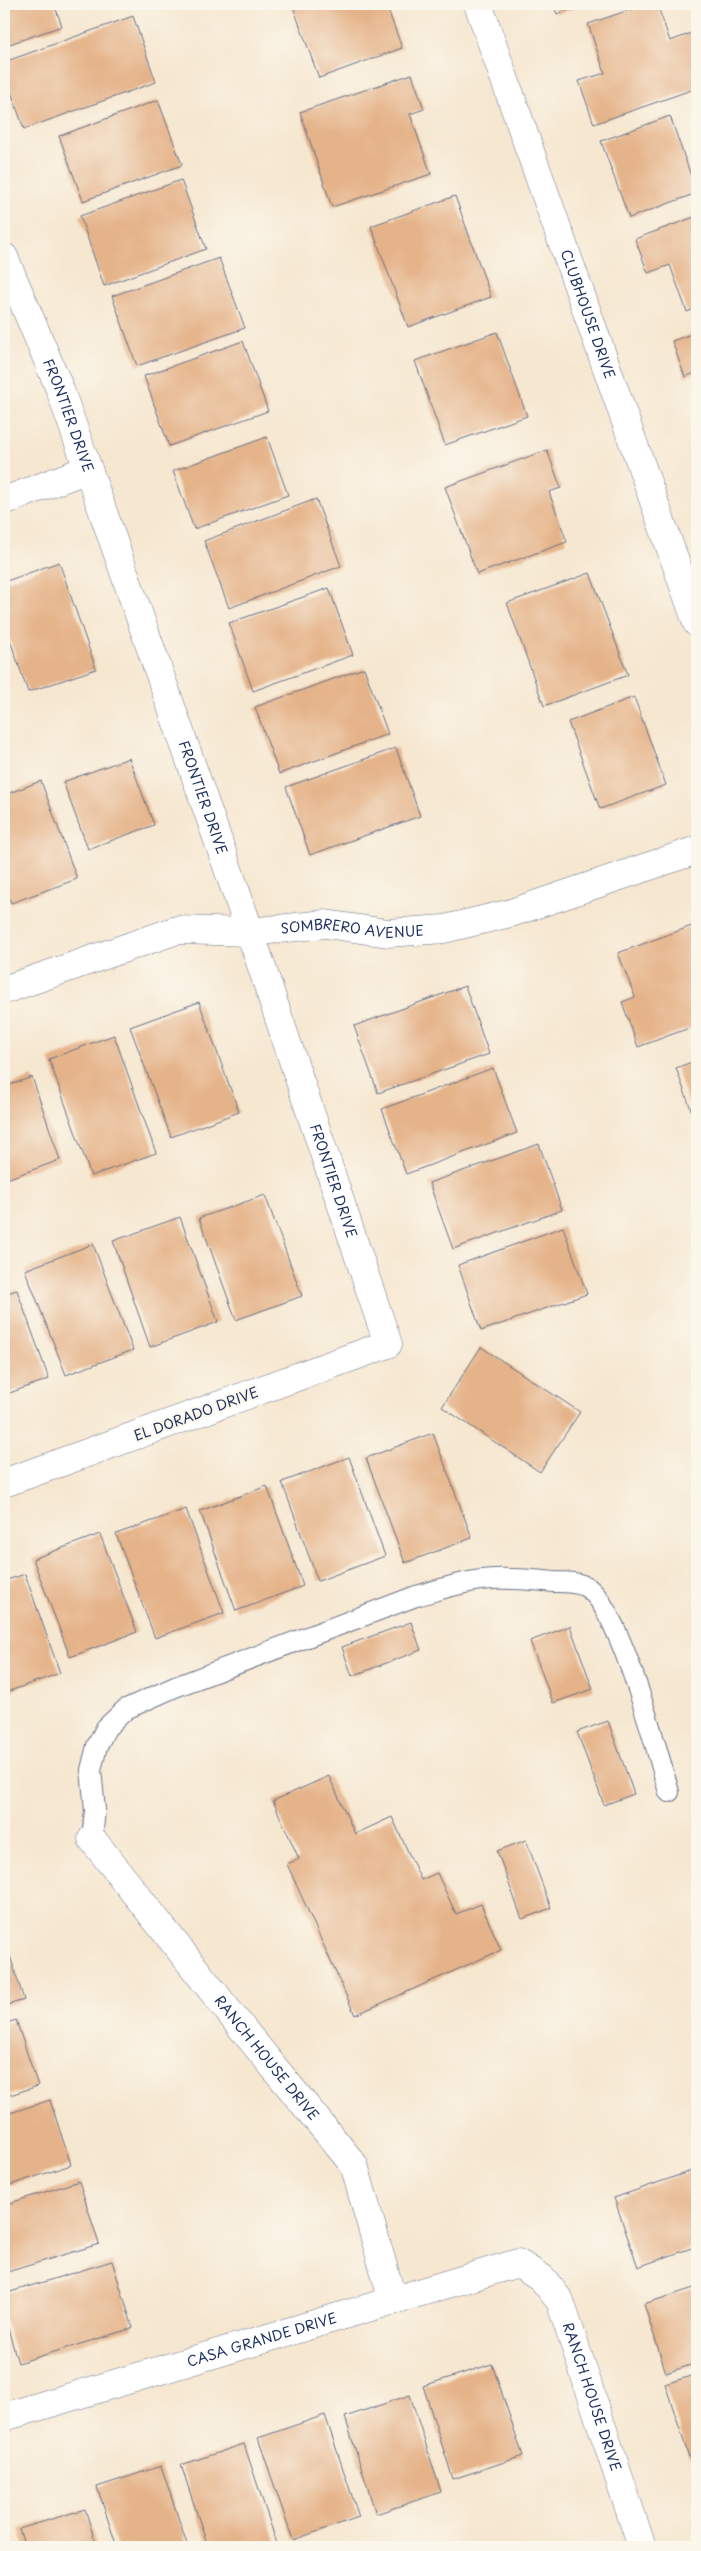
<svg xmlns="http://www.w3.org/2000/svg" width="701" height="2551" viewBox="0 0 701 2551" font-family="'Playpen Sans',sans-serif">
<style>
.building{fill:#e5b389}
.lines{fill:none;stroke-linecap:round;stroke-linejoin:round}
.service-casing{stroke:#686f86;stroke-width:22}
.minor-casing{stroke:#686f86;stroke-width:29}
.service{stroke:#fff;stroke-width:20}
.minor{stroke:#fff;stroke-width:28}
.labels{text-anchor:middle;stroke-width:4.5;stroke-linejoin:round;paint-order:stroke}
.street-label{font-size:14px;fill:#1b2f5e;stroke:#fbf7ec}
</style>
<rect width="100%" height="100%" fill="#fbf7ec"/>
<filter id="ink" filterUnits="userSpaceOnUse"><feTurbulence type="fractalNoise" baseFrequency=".02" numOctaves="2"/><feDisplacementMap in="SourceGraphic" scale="10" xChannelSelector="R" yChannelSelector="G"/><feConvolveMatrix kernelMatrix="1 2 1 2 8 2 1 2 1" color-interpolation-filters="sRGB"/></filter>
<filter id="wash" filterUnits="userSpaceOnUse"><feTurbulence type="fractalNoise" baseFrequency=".0096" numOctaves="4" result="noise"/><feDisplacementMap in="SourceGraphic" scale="20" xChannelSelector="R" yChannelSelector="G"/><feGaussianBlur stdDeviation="1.12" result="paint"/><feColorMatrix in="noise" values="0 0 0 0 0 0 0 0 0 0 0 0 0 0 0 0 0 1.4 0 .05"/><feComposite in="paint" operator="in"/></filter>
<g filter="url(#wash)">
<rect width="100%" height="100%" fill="#f6e7d0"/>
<g id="blocks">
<g class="building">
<polygon points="4,4 54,4 62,26 4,46"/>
<polygon points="292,4 386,4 402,48 319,78"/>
<polygon points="553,4 587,4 557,14"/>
<polygon points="647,4 657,4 670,41 692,33 697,48 697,88 594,124 579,81 605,73 588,24"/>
<polygon points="133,16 156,82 24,129 4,72 4,62"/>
<polygon points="412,74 424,109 410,114 431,174 332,207 300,112"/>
<polygon points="158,100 182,165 83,201 59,136"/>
<polygon points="670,116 697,193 629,218 601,141"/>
<polygon points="181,180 206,249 104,286 80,216"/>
<polygon points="455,196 491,297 408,327 371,226"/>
<polygon points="697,216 697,308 687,312 670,265 648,273 635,239"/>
<polygon points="219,258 245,328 137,366 112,296"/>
<polygon points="497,332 527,416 445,445 415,361"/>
<polygon points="697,332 697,372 685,377 672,341"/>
<polygon points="243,341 268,411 169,446 144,376"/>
<polygon points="267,437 288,495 194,529 173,471"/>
<polygon points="547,450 561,488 549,492 567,542 477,574 445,487"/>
<polygon points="316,499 341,566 229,608 204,541"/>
<polygon points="59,562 96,669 28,692 4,623 4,582"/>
<polygon points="590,573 628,675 544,706 507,603"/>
<polygon points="329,588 353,655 253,691 229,623"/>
<polygon points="364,668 388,734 279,774 255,707"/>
<polygon points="634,697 666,785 600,809 568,722"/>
<polygon points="396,748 420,816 310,855 286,787"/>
<polygon points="129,758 154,825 88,849 63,782"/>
<polygon points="41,781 77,879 11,903 4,883 4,795"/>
<polygon points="697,924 697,1025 638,1047 622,1002 635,997 618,953"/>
<polygon points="465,986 489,1054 378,1093 354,1026"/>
<polygon points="199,1002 239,1112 171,1137 130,1027"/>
<polygon points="114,1035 156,1153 91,1176 49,1059"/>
<polygon points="697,1060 697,1126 676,1068"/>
<polygon points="493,1068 517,1133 406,1174 382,1109"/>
<polygon points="32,1077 60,1160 4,1180 4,1087"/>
<polygon points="539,1144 562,1210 453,1249 429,1183"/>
<polygon points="265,1195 302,1296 236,1320 199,1218"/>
<polygon points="180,1217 218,1322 150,1347 113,1241"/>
<polygon points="563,1227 587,1294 481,1331 458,1265"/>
<polygon points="93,1244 133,1350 66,1375 25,1270"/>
<polygon points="17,1290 49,1379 4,1395 4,1294"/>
<polygon points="481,1347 580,1412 540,1472 442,1407"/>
<polygon points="433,1433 472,1538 405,1563 366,1458"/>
<polygon points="349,1457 385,1556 318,1581 282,1482"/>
<polygon points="267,1486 303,1586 236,1611 200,1511"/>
<polygon points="186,1509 224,1613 155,1638 116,1534"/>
<polygon points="100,1534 137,1632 70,1657 33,1559"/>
<polygon points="25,1574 60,1673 4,1693 4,1581"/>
<polygon points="411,1622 421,1650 352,1676 342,1647"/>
<polygon points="570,1626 593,1689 553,1703 530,1641"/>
<polygon points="608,1721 634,1794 604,1805 577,1732"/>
<polygon points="329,1776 355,1834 392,1817 421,1880 437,1873 456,1914 481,1904 501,1950 355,2015 287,1864 299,1859 273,1801"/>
<polygon points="526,1840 551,1908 522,1919 497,1851"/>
<polygon points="4,1937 24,2000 4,2006"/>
<polygon points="16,2020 38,2086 4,2097 4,2024"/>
<polygon points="50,2100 71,2165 4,2187 4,2115"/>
<polygon points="697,2169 697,2246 638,2267 614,2198"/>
<polygon points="79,2181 99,2244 4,2273 4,2205"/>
<polygon points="112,2261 133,2328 18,2363 4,2315 4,2294"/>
<polygon points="697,2287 697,2363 666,2373 644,2304"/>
<polygon points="492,2364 523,2456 453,2479 423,2386"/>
<polygon points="697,2374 697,2455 689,2457 665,2384"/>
<polygon points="410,2395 441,2492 376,2514 345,2417"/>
<polygon points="325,2415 359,2517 293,2540 258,2438"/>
<polygon points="244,2444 278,2547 208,2547 181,2465"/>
<polygon points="161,2466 188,2547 117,2547 97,2487"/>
<polygon points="85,2509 97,2547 25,2547 19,2529"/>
</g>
</g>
</g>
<g filter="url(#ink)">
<use href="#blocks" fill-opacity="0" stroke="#686f86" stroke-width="1"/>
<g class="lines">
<g class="service-casing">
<path id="service" d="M92,1839L95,1810L91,1770L97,1746L106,1728L126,1709L175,1687L416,1596C441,1589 467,1580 494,1579C514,1578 534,1580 554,1582C565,1582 579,1582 588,1588C620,1610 657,1751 669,1792"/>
</g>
<g class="minor-casing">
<g id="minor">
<path id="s1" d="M478,4L697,623"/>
<path id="s2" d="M4,257L59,387L88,469L250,932L388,1344L4,1483"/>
<polyline points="4,501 88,469"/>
<path id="s3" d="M4,990L177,930L250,932L325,924L388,933L444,929L511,913L697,850"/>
<path id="s4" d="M92,1839L245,2032L354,2165L393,2301"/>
<path id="s5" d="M4,2417L518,2263L542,2278L560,2301L642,2547"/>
</g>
</g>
<use href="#service" class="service"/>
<use href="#minor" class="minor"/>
</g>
</g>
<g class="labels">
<g class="street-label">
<text dy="5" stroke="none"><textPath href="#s1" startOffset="329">CLUBHOUSE DRIVE</textPath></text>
<text dy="5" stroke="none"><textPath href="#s2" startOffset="171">FRONTIER DRIVE</textPath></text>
<text dy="5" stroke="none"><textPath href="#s2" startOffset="576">FRONTIER DRIVE</textPath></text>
<text dy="5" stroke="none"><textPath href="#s3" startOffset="359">SOMBRERO AVENUE</textPath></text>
<text dy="5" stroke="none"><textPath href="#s2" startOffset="981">FRONTIER DRIVE</textPath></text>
<text transform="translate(196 1414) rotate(-20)" y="5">EL DORADO DRIVE</text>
<text dy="5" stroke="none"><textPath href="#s4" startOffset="280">RANCH HOUSE DRIVE</textPath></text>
<text dy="5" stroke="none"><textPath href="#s5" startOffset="269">CASA GRANDE DRIVE</textPath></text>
<text dy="5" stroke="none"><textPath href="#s5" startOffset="695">RANCH HOUSE DRIVE</textPath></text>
</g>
</g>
<rect width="701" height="2551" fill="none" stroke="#fbf7ec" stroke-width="20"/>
</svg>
